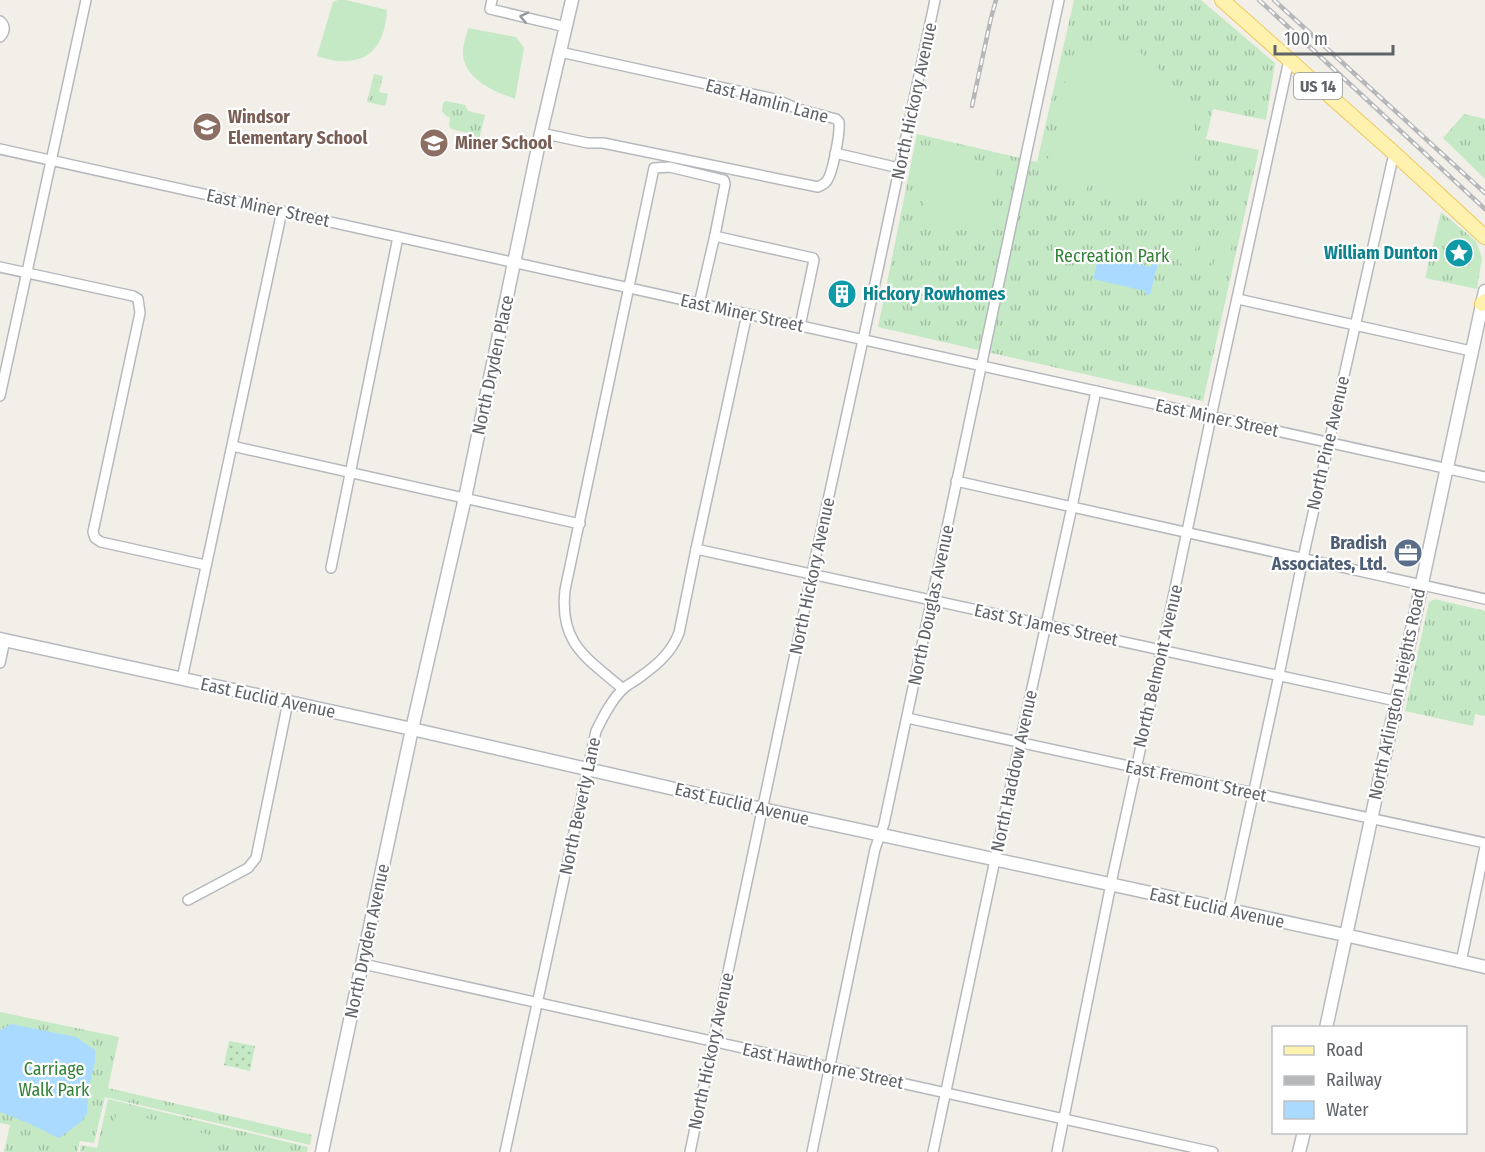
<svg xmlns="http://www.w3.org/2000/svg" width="1485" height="1152" viewBox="0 0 1485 1152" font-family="'Fira Sans Condensed',sans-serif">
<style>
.grass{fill:url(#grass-tufts)}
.garden{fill:url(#garden-dots)}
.pitch{fill:#c5e8c5}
.water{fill:#aadaff}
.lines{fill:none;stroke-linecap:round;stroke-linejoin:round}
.street-casing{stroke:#b5b8bc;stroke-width:12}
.secondary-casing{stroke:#b6babf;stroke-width:15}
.primary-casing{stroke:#f2c960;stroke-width:16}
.street{stroke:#fff;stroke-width:9}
.secondary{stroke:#fff;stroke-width:12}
.primary{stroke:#fff2af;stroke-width:14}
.rail-casing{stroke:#b6b7b8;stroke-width:4.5}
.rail{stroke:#fff;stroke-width:2;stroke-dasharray:7;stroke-linecap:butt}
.oneway{stroke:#979a9d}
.labels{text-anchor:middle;stroke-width:4.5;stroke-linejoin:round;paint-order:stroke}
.shield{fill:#fff;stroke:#8f9295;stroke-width:1.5}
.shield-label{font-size:16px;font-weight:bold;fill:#5f6368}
.street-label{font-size:18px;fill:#5f6368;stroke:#fff}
.education-label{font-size:18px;font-weight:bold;fill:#785e54;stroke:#fff;text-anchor:start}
.culture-label{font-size:18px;font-weight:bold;fill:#0d838f;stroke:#fff;text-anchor:end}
.park-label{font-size:18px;fill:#348238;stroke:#fff}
.service-label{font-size:18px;font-weight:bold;fill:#4e5e75;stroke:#fff;text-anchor:end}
</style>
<defs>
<pattern id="grass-tufts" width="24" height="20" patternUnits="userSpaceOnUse" patternTransform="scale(1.5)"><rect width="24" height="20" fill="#c5e8c5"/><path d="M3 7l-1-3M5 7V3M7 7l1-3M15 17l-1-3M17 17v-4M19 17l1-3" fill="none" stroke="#a3c0a4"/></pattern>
<pattern id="garden-dots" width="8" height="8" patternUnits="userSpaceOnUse" patternTransform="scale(1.5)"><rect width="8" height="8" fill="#c5e8c5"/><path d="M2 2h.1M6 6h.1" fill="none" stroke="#a3c0a4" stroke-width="1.8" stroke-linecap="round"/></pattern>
</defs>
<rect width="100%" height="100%" fill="#f1efe8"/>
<g class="grass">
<polygon points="1074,0 1201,0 1275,63 1266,120 1213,109 1206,139 1259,150 1203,401 878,327 917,134 1037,162"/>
<polygon points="374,74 383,76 379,92 388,94 385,106 367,102"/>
<polygon points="446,101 465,105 468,111 485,115 479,140 467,137 468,133 451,129 449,126 450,118 446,116 442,111 443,103"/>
<polygon points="1464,114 1485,119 1485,179 1443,138"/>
<polygon points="1441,212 1476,241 1482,258 1477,289 1425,278"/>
<polygon points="1435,599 1485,611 1485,716 1475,714 1473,726 1405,711 1429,602"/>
<polygon points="0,1012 119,1037 108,1088 312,1135 310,1145 105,1097 94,1143 80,1141 77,1152 4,1152 10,1125 0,1123"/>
<polygon points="108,1099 308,1147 307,1152 80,1152 81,1145 97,1148"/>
</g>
<polygon class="garden" points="229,1041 255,1046 250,1071 224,1065"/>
<g class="pitch">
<path d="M338,0H346L387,10C385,40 374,63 340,61C332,61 324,58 317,56L333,2Z"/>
<path d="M468,28L516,37L524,48L515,99C494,91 467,81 463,56C462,47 466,37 468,28Z"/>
<path d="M1104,38C1110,40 1116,40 1122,43C1146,53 1165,73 1180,94C1183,99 1188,104 1190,110C1196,126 1198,148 1194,164C1190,176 1185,188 1174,195C1157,205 1108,190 1088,185L1086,191C1066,187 1048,187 1043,163L1054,152L1068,66L1075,51L1086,44Z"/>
<path d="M921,148L998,165L984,234C973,232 951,228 943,223C913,205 915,178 921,148Z"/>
<polygon points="1185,235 1198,238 1191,266 1179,263"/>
<polygon points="1202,239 1215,242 1208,269 1196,266"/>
<polygon points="1219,243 1232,245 1225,273 1212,270"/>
<polygon points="123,1112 214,1136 209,1152 107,1152 116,1115"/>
</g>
<g class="water">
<polygon points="1099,255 1151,267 1152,262 1158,263 1150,295 1145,294 1145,291 1093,279"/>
<polygon points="11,1024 76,1037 95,1050 95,1062 89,1087 87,1113 81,1122 59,1138 28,1123 0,1112 0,1030"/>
</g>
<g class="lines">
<g class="street-casing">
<g id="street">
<polyline points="492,0 490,9 566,27"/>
<path d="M0,21C6,26 5,32 0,37"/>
<path d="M541,133L588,143H603L818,187C821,185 823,185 826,182C833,174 840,133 839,122L836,119L798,109L775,99L560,52"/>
<polyline points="0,149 1485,477"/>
<polyline points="835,153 899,168"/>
<polyline points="0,267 133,296 138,299 140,313 93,532 95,538 101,542 205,565"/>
<polyline points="1238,299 1471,351"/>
<polyline points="699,304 715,235"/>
<polyline points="0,396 86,0"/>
<polyline points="232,446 580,524"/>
<polyline points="956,481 1485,599"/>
<polyline points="696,549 1396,701"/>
<polyline points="331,568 398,237"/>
<polyline points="0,663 5,640"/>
<polyline points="182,679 282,211"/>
<path d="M623,689C587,658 559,644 565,590L654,168L670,167L724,180L725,184L715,235L719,237L813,258L814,260L800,326"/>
<polyline points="907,718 1485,843"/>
<polyline points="188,900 248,868 256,858 288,702"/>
<polyline points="1228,910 1279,675 1303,558 1394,153"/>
<polyline points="1461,962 1485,847"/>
<polyline points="363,964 1213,1152"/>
<path d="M505,1152L596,731C603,717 612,699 624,688C629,684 635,681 640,677C657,665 671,653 679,633L696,549L747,314"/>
<polyline points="690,1152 814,564 863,340 935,0"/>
<polyline points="812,1152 875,849 884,824 1059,0"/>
<polyline points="933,1152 1020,742 1072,507 1096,391"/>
<polyline points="1057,1152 1113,874 1162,650 1211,417 1289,60"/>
</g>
</g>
<g class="secondary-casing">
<g id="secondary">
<polyline points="0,639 412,729 762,809 1345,935 1485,967"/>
<polyline points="1326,1028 1485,291"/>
<polyline points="322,1152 412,729 465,498 541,133 572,0"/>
<polyline points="1299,1152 1304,1132"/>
</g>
</g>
<g class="primary-casing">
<g id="primary">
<polyline points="1222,0 1394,153 1485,237"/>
<polyline points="1482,304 1485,301"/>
</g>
</g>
<use href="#street" class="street"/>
<use href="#secondary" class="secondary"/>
<use href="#primary" class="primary"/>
<g class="rail-casing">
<g id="rail">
<polyline points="1259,0 1485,209"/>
<polyline points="1274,0 1485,193"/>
<polyline points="972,106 991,18 996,0"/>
</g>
</g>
<use href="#rail" class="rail"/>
</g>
<defs><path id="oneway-chevron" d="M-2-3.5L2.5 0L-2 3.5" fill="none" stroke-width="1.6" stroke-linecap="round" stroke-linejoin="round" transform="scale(1.5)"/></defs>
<use class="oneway" href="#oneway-chevron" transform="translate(524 17) rotate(-167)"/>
<defs>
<g id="school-disc" transform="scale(1.5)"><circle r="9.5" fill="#8d6e63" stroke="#fff"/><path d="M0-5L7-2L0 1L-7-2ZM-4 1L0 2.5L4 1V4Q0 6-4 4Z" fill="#fff"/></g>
<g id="sight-disc" transform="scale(1.5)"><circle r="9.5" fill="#0f9aa8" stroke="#fff"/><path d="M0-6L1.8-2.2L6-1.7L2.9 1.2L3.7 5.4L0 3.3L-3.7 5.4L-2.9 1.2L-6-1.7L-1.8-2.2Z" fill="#fff"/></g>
<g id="building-disc" transform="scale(1.5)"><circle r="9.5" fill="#0f9aa8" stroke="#fff"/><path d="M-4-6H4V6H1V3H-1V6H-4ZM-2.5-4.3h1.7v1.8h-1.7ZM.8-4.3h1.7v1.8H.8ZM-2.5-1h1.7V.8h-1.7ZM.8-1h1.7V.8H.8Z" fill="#fff"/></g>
<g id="office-disc" transform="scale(1.5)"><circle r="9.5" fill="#5c6f8a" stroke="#fff"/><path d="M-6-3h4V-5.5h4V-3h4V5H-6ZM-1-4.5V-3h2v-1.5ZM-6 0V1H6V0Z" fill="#fff"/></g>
</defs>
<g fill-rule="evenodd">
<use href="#school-disc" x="207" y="127"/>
<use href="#school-disc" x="434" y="143"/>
<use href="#sight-disc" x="1459" y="253"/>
<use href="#building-disc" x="842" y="294"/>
<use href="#office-disc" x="1408" y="553"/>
</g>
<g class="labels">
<rect class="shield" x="1294" y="73" width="48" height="26" rx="4.5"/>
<g class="shield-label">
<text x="1318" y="92">US 14</text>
</g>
<g class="street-label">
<text transform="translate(767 101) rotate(15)" y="6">East Hamlin Lane</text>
<text transform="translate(914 101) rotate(-78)" y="6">North Hickory Avenue</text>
<text transform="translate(268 208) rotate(12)" y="6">East Miner Street</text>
<text transform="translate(742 313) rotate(12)" y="6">East Miner Street</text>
<text transform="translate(493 365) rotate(-78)" y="6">North Dryden Place</text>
<text transform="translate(1217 418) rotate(12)" y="6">East Miner Street</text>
<text transform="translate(1328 443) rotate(-77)" y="6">North Pine Avenue</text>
<text transform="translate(812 576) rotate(-78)" y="6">North Hickory Avenue</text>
<text transform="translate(931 605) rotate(-78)" y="6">North Douglas Avenue</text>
<text transform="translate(1046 625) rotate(12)" y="6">East St James Street</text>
<text transform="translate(1158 666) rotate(-77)" y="6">North Belmont Avenue</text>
<text transform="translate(1397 694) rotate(-78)" y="6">North Arlington Heights Road</text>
<text transform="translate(268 698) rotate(12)" y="6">East Euclid Avenue</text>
<text transform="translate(1014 771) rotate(-78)" y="6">North Haddow Avenue</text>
<text transform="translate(1196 781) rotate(12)" y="6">East Fremont Street</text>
<text transform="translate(742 804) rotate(13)" y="6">East Euclid Avenue</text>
<text transform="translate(580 806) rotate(-78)" y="6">North Beverly Lane</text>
<text transform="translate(1217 908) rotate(12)" y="6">East Euclid Avenue</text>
<text transform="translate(367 941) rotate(-78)" y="6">North Dryden Avenue</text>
<text transform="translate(711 1051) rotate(-78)" y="6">North Hickory Avenue</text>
<text transform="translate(823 1066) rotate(12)" y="6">East Hawthorne Street</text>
</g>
<g class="education-label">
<text x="228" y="123">Windsor<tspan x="228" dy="21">Elementary School</tspan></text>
<text x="455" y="149">Miner School</text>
</g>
<g class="culture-label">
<text x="1438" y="259">William Dunton</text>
<text x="863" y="300" text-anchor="start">Hickory Rowhomes</text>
</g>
<g class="park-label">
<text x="1112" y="262">Recreation Park</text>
<text x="54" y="1075">Carriage<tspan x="54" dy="21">Walk Park</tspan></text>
</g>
<g class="service-label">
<text x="1387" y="549">Bradish<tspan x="1387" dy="21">Associates, Ltd.</tspan></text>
</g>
</g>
<rect x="1272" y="1026" width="195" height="108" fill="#ffffff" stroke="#bfc1c3" stroke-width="1.5"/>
<rect x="1284" y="1046" width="30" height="9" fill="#fff2af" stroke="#bfc1c3" stroke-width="1.5"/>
<text x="1326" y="1056" font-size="18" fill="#5f6368">Road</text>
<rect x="1284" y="1076" width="30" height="9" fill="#b6b7b8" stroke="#bfc1c3" stroke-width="1.5"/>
<text x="1326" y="1086" font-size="18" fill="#5f6368">Railway</text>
<rect x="1284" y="1101" width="30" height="18" fill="#aadaff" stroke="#bfc1c3" stroke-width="1.5"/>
<text x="1326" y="1116" font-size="18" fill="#5f6368">Water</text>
<path d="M1275 45v9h118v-9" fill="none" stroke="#5f6368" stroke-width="3"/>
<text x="1284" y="45" font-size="18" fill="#5f6368" stroke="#ffffff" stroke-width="4.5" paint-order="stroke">100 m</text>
</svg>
